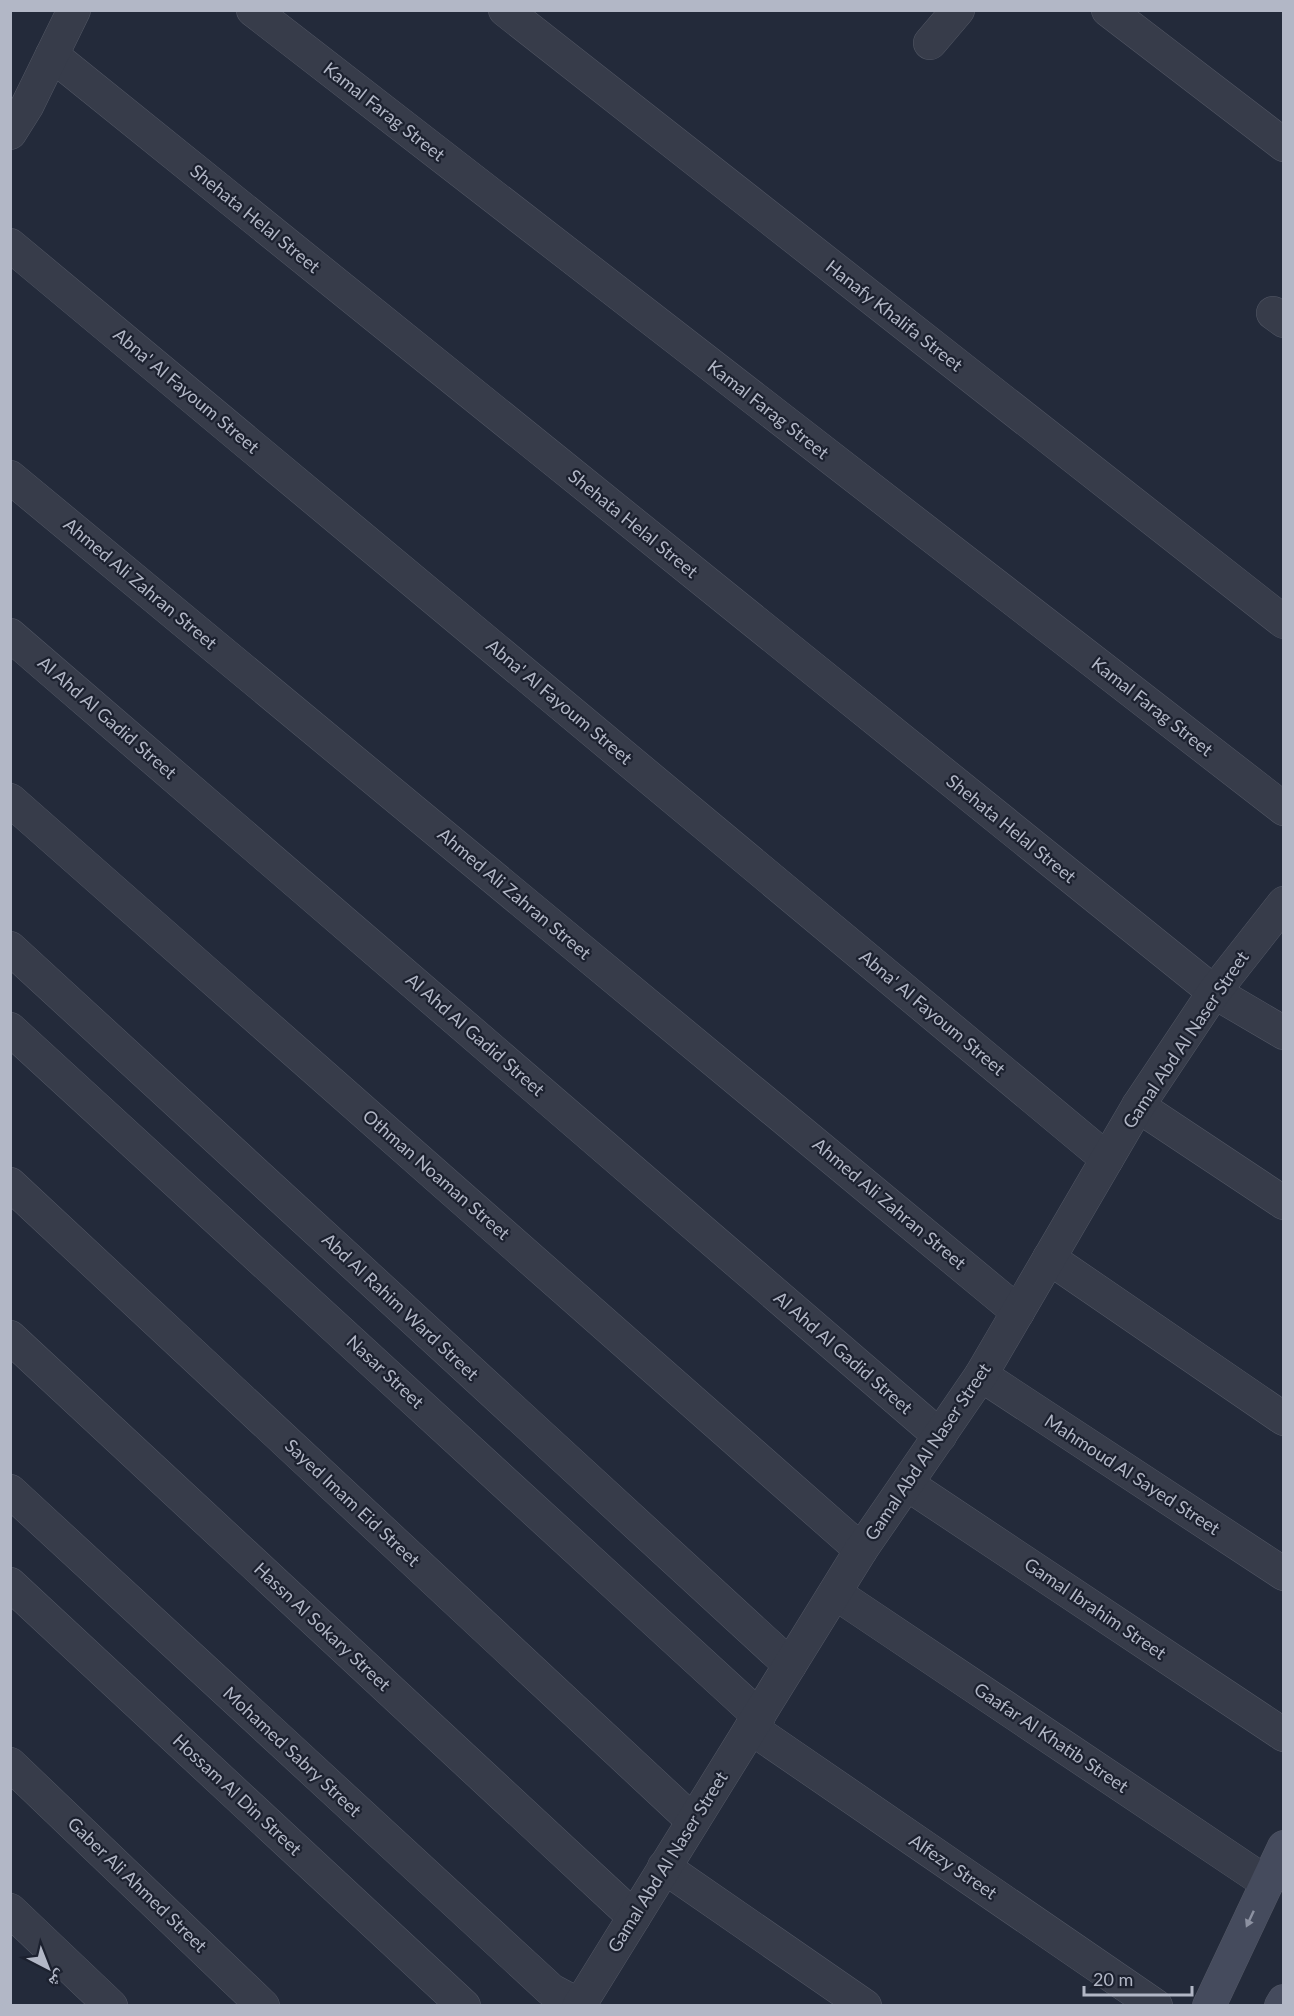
<svg xmlns="http://www.w3.org/2000/svg" width="1294" height="2016" viewBox="0 0 1294 2016" font-family="Lato,'Noto Naskh Arabic',sans-serif">
<style>
.lines{fill:none;stroke-linecap:round;stroke-linejoin:round}
.street-casing{stroke:#525765;stroke-width:34}
.secondary-casing{stroke:#525765;stroke-width:34}
.street{stroke:#373c4a;stroke-width:33}
.secondary{stroke:#454b5d;stroke-width:33}
.oneway{fill:#8c91a1}
.labels{text-anchor:middle;stroke-width:4.5;stroke-linejoin:round;paint-order:stroke}
.street-label{font-size:18px;fill:#b2b7c6;stroke:#1c212f}
</style>
<rect width="100%" height="100%" fill="#232a3a"/>
<g class="lines">
<g class="street-casing">
<g id="street">
<polyline points="253,10 1284,809"/>
<polyline points="505,10 1284,622"/>
<polyline points="1108,10 1284,145"/>
<polyline points="930,43 958,10"/>
<polyline points="52,55 1214,992 1284,1033"/>
<polyline points="10,133 27,106 74,10"/>
<polyline points="10,245 1107,1159"/>
<polyline points="1273,313 1284,321"/>
<polyline points="10,477 1018,1312"/>
<polyline points="10,635 940,1436"/>
<polyline points="10,800 861,1550"/>
<polyline points="10,948 790,1665"/>
<polyline points="10,1029 759,1716"/>
<polyline points="1138,1106 1284,1203"/>
<polyline points="10,1184 693,1821"/>
<polyline points="1049,1258 1284,1419"/>
<polyline points="10,1337 634,1917"/>
<polyline points="981,1375 1284,1574"/>
<polyline points="907,1484 1284,1735"/>
<polyline points="10,1491 551,1990 581,2006"/>
<polyline points="10,1584 464,2006"/>
<polyline points="835,1593 1267,1883"/>
<polyline points="751,1728 1156,2006"/>
<polyline points="10,1764 263,2006"/>
<polyline points="664,1867 865,2006"/>
<polyline points="10,1910 111,2006"/>
<polyline points="579,2006 861,1550 981,1375 1138,1106 1214,992 1284,903"/>
</g>
</g>
<g class="secondary-casing">
<g id="secondary">
<polyline points="1209,2006 1284,1847"/>
<polyline points="1281,2006 1284,2001"/>
</g>
</g>
<use href="#street" class="street"/>
<use href="#secondary" class="secondary"/>
</g>
<defs><path id="oneway-solid" d="M-6-.8H1V-3.2L6.5 0L1 3.2V.8H-6Z" transform="scale(1.5)"/></defs>
<use class="oneway" href="#oneway-solid" transform="translate(1250 1919) rotate(115)"/>
<g class="labels">
<g class="street-label">
<text transform="translate(384 112) rotate(38)" y="6">Kamal Farag Street</text>
<text transform="translate(255 219) rotate(39)" y="6">Shehata Helal Street</text>
<text transform="translate(894 316) rotate(38)" y="6">Hanafy Khalifa Street</text>
<text transform="translate(186 391) rotate(40)" y="6">Abna' Al Fayoum Street</text>
<text transform="translate(768 410) rotate(38)" y="6">Kamal Farag Street</text>
<text transform="translate(633 524) rotate(39)" y="6">Shehata Helal Street</text>
<text transform="translate(140 584) rotate(40)" y="6">Ahmed Ali Zahran Street</text>
<text transform="translate(559 702) rotate(40)" y="6">Abna' Al Fayoum Street</text>
<text transform="translate(1152 707) rotate(38)" y="6">Kamal Farag Street</text>
<text transform="translate(107 718) rotate(41)" y="6">Al Ahd Al Gadid Street</text>
<text transform="translate(1011 829) rotate(39)" y="6">Shehata Helal Street</text>
<text transform="translate(514 894) rotate(40)" y="6">Ahmed Ali Zahran Street</text>
<text transform="translate(932 1013) rotate(40)" y="6">Abna' Al Fayoum Street</text>
<text transform="translate(475 1035) rotate(41)" y="6">Al Ahd Al Gadid Street</text>
<text transform="translate(1186 1040) rotate(-56)" y="6">Gamal Abd Al Naser Street</text>
<text transform="translate(436 1175) rotate(41)" y="6">Othman Noaman Street</text>
<text transform="translate(889 1204) rotate(40)" y="6">Ahmed Ali Zahran Street</text>
<text transform="translate(400 1307) rotate(43)" y="6">Abd Al Rahim Ward Street</text>
<text transform="translate(843 1353) rotate(41)" y="6">Al Ahd Al Gadid Street</text>
<text transform="translate(385 1372) rotate(43)" y="6">Nasar Street</text>
<text transform="translate(928 1452) rotate(-56)" y="6">Gamal Abd Al Naser Street</text>
<text transform="translate(1132 1475) rotate(33)" y="6">Mahmoud Al Sayed Street</text>
<text transform="translate(352 1503) rotate(43)" y="6">Sayed Imam Eid Street</text>
<text transform="translate(1095 1609) rotate(34)" y="6">Gamal Ibrahim Street</text>
<text transform="translate(322 1627) rotate(43)" y="6">Hassn Al Sokary Street</text>
<text transform="translate(1051 1738) rotate(34)" y="6">Gaafar Al Khatib Street</text>
<text transform="translate(292 1752) rotate(43)" y="6">Mohamed Sabry Street</text>
<text transform="translate(237 1795) rotate(43)" y="6">Hossam Al Din Street</text>
<text transform="translate(668 1862) rotate(-58)" y="6">Gamal Abd Al Naser Street</text>
<text transform="translate(953 1867) rotate(34)" y="6">Alfezy Street</text>
<text transform="translate(137 1885) rotate(44)" y="6">Gaber Ali Ahmed Street</text>
</g>
</g>
<rect width="1294" height="2016" fill="none" stroke="#b2b7c6" stroke-width="24"/>
<g transform="translate(48 1968) rotate(138)" stroke="#1c212f" stroke-width="4.5" paint-order="stroke">
<path d="M0-4.5L10 22L0 15L-10 22Z" fill="#b2b7c6"/>
<text y="-9" font-size="16" font-weight="bold" text-anchor="middle" fill="#b2b7c6">ش</text>
</g>
<path d="M1084 1986v9h108v-9" fill="none" stroke="#b2b7c6" stroke-width="3"/>
<text x="1093" y="1986" font-size="18" fill="#b2b7c6" stroke="#1c212f" stroke-width="4.5" paint-order="stroke">20 m</text>
</svg>
